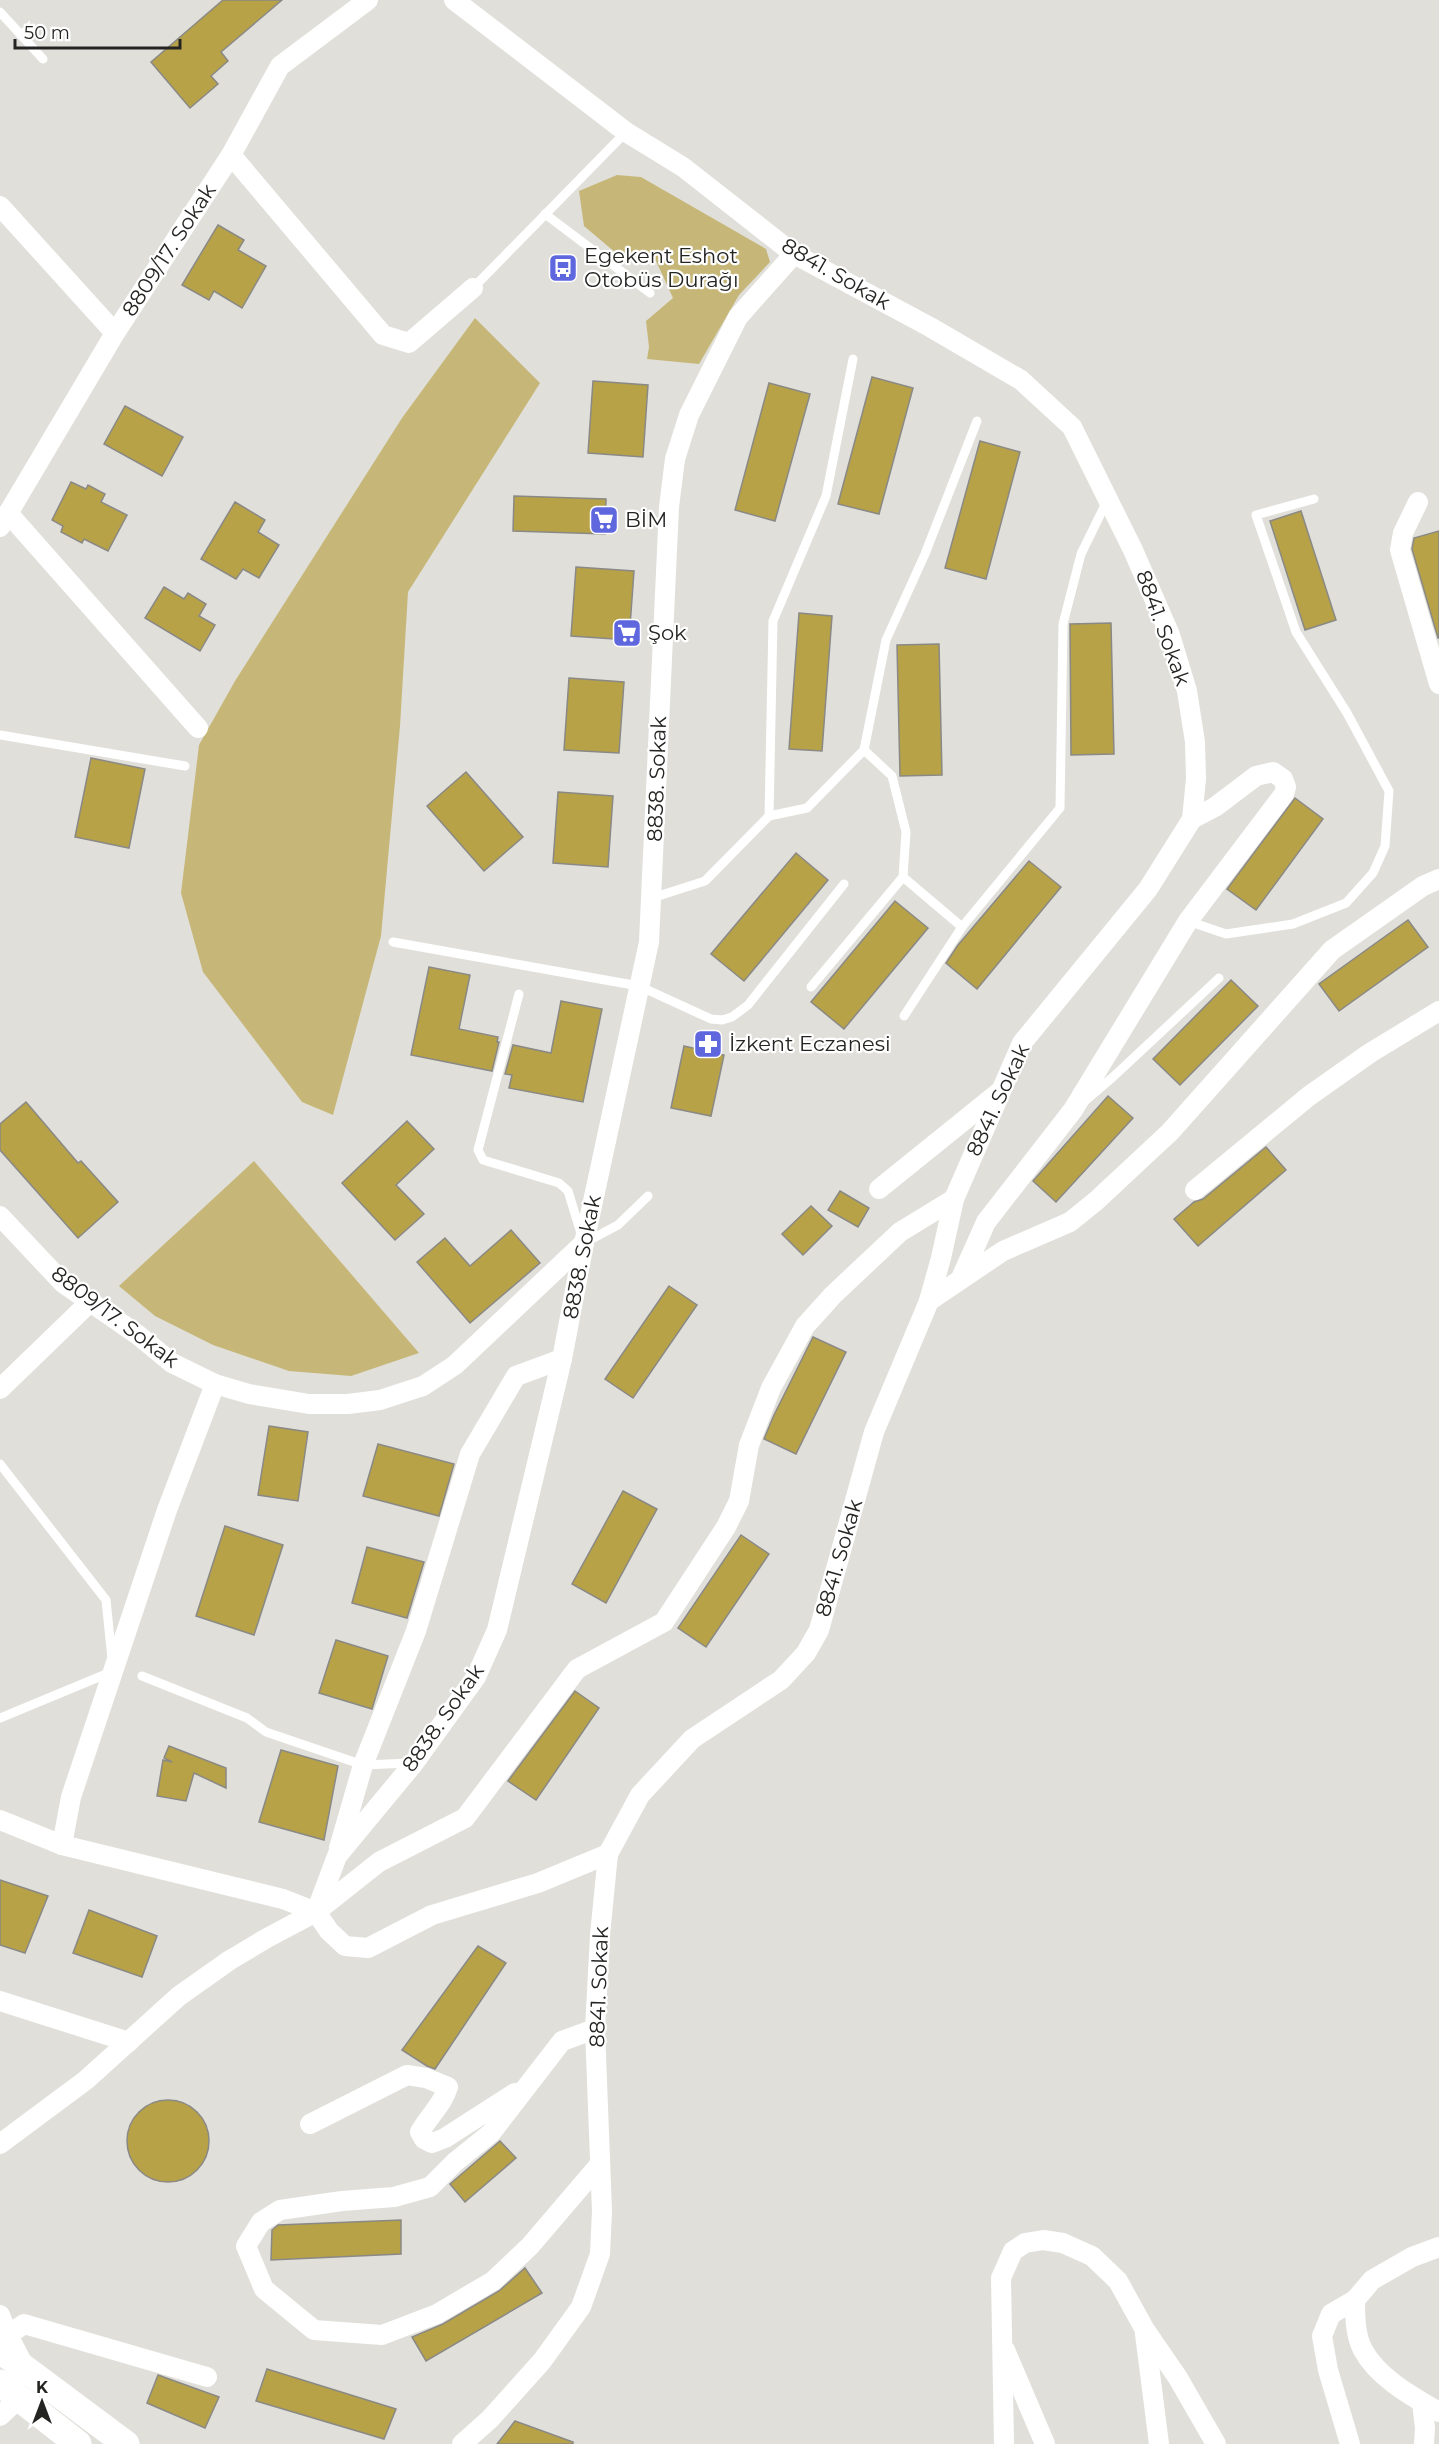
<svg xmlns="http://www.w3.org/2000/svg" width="1439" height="2444" viewBox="0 0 1439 2444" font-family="Montserrat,sans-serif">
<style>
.green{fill:#c6b778}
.building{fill:#b7a248;stroke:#8a8985;stroke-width:1.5}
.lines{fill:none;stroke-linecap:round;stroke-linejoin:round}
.lane{stroke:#fff;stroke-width:9}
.street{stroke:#fff;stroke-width:20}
.secondary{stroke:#fff;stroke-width:27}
.labels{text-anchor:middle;stroke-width:4.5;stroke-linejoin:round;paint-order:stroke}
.street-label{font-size:21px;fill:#242422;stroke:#fff}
.poi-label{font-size:21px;fill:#242422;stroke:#fff;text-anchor:start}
</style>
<rect width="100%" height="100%" fill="#e0dfda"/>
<g class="green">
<polygon points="617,175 641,177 766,249 770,262 739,295 699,364 647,359 649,347 646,321 673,298 656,261 623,259 584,226 579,191"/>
<polygon points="475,318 540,383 408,592 400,726 381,936 333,1115 302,1102 203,972 181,893 199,745 235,681 402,418"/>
<polygon points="254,1161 419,1353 351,1376 289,1371 213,1345 155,1316 119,1286"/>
</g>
<g class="building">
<polygon points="223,0 282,0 221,52 228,61 211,76 218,84 190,108 151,62"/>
<polygon points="218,225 244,240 238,250 266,266 242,308 214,291 209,300 182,285"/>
<polygon points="872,377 913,388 879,514 838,504"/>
<polygon points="593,381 648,385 643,457 588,453"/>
<polygon points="769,383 810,394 775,521 735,510"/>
<polygon points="125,406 183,437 162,476 104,444"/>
<polygon points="980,441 1020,452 986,579 945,568"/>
<polygon points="71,482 86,489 88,485 105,494 101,502 127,515 108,551 84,539 82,543 61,532 63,526 52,520"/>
<polygon points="514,496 606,499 605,534 513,531"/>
<polygon points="235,502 265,520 258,532 279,545 259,578 243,569 236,579 201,559"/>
<polygon points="1301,511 1336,620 1305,630 1270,521"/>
<polygon points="1439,531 1439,638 1438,638 1412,549 1414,538"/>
<polygon points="576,567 634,571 629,640 571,636"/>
<polygon points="164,587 184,599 188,593 206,604 199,616 215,625 200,651 145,618"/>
<polygon points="799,613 832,616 822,751 789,749"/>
<polygon points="1111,623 1114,754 1071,755 1070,624"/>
<polygon points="939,644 942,775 900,776 897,645"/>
<polygon points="569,678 624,682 619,753 564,750"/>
<polygon points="91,758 145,769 129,848 75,837"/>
<polygon points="466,772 523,837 484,871 427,806"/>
<polygon points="558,792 613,796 608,867 553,863"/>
<polygon points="1295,798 1323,819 1256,910 1227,889"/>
<polygon points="796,853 828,880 744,981 711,954"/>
<polygon points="1029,861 1061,887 977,989 946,963 958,945"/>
<polygon points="895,901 928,928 844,1029 811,1002"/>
<polygon points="1408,920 1428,947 1339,1011 1319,984"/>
<polygon points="429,967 470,975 459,1029 498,1037 497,1042 499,1042 492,1071 411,1055"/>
<polygon points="1231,980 1258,1006 1180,1085 1153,1059"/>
<polygon points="561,1001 602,1009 583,1102 509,1088 512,1075 505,1074 513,1045 551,1053"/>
<polygon points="684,1046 724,1055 711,1116 671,1108"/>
<polygon points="1108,1096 1133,1118 1056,1202 1033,1181"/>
<polygon points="26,1102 78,1163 81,1161 118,1202 78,1238 0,1150 0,1124"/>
<polygon points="407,1121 434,1149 396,1185 424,1214 395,1240 342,1183"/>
<polygon points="1266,1147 1286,1170 1198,1246 1174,1219 1194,1202 1203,1199"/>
<polygon points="840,1191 869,1208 858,1227 828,1210"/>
<polygon points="811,1206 832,1226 803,1255 782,1234"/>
<polygon points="511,1230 540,1263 470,1323 417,1262 445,1238 470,1266"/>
<polygon points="669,1286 697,1305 633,1398 605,1379"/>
<polygon points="813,1337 846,1352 796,1454 764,1439 774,1415"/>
<polygon points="269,1426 308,1432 298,1501 258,1495"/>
<polygon points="378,1444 454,1464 439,1516 363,1496"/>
<polygon points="623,1491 657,1509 606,1603 572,1584"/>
<polygon points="225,1526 283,1545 254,1635 196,1616"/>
<polygon points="741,1535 769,1554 706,1647 678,1628"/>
<polygon points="367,1547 424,1562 407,1618 352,1603"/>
<polygon points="336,1640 388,1656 372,1709 319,1693"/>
<polygon points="575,1691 599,1708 536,1800 508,1781"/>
<polygon points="169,1746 226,1768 226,1788 194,1773 186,1801 157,1796 163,1760 172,1762 164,1758"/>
<polygon points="281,1750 338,1766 324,1840 259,1822"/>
<polygon points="0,1880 48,1896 25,1953 0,1945"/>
<polygon points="89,1910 157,1936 142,1977 73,1953"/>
<polygon points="478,1946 506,1963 435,2069 427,2066 402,2050"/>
<circle cx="168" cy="2141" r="41"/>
<polygon points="500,2141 516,2158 465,2202 450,2184"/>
<polygon points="401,2220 401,2254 271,2260 272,2230 278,2225"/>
<polygon points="525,2268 542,2293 426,2361 412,2337 443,2324 499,2291"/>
<polygon points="267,2369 396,2409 384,2439 256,2401"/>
<polygon points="158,2375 219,2397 205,2428 147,2403"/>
<polygon points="515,2421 573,2442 573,2444 497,2444"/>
</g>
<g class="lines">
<g class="lane">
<polyline points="0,12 43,59"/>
<polyline points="545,214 650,293"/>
<polyline points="473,288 626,132"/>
<polyline points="0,735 185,766"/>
<polyline points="769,816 807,808 864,750 886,640 925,554 977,421"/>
<polyline points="903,877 962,927 1060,808 1063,624 1081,554 1107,501"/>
<polyline points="652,898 705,881 769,816 773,621 826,496 853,359"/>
<polyline points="1188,921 1226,934 1293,924 1346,903 1373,873 1385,846 1389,791 1347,713 1296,632 1256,515 1314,499"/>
<polyline points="393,942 639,986 711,1019 722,1020 732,1017 748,1005 844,884"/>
<polyline points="811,987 903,877 906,832 892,776 864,750"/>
<polyline points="519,994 478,1150 483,1160 559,1183 568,1191 584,1243 618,1225 648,1196"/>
<polyline points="904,1016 962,927"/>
<polyline points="1086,1100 1113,1077 1219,978"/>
<polyline points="0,1464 106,1600 112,1659"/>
<polyline points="142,1676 247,1718 266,1732 363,1765 411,1763"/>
<polyline points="0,1718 111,1672"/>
</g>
<g class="street">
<polyline points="454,0 626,132 683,167 794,254 930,327 1021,380 1072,427 1133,550 1170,635 1187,691 1195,742 1196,779 1192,819 1148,889 1022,1043 954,1199 941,1258 929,1301 874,1432 819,1630 806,1653 781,1680 692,1739 640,1795 608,1854 600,1935 595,2029 602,2211 600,2254 581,2307 542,2361 490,2419 462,2444"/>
<polyline points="231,155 383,335 409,343 473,288"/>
<polyline points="0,206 115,333"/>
<polyline points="1418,502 1403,533 1400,550 1439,684"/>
<polyline points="8,513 198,728"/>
<polyline points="0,527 115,333 231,155 280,66 368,0"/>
<polyline points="879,1189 998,1093"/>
<polyline points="1195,1190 1309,1096 1370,1053 1439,1011"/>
<polyline points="0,1216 63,1283 138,1335 172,1363 215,1384 249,1394 309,1404 348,1404 380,1400 423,1386 455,1365 584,1243"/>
<polyline points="961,1278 986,1222 1073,1110 1188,921 1284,794 1286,787 1283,779 1273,772 1256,776 1215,807 1192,819"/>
<polyline points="929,1301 1003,1251 1070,1222 1096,1201 1170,1132 1332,950 1423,886 1439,879"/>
<polyline points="0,1389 90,1302"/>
<polyline points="0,1820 62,1845 283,1899 316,1912"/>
<polyline points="62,1845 71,1797 167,1510 215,1384"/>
<polyline points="339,1848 363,1765 416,1631 470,1454 516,1376 562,1359"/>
<polyline points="608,1854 538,1883 432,1915 368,1948 345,1946 329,1931 316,1912 337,1856 414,1763 476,1677 497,1630 562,1359 584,1243 649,942 669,507 675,459 689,415 738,317 794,254"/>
<polyline points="0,2001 129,2042"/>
<polyline points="595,2029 562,2041 491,2133 455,2162 430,2187 394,2197 342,2201 280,2210 261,2222 246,2246 264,2289 314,2330 382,2335 437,2314 493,2281 530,2246 600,2164"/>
<path d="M310,2124L407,2075L426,2078L448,2087C443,2104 429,2116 420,2132L424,2139L432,2143L445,2138L515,2093"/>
<polyline points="0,2144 86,2080 179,1996 230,1960 267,1938 316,1912 379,1862 465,1818 577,1669 664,1622 726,1527 739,1501 749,1445 771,1388 805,1326 833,1295 900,1232 954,1199"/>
<path d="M1439,2247L1412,2257L1372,2280L1355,2300C1355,2316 1355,2335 1363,2350C1378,2378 1413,2397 1439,2412"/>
<polyline points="0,2315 8,2335"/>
<polyline points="1145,2334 1159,2444"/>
<polyline points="1005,2350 1045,2444"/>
<polyline points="23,2364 8,2335 24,2324 207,2377"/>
<polyline points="1422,2403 1425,2428 1424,2444"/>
<polyline points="0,2416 19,2398"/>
<polyline points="1004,2444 1001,2278 1013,2251 1025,2243 1043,2240 1063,2243 1092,2256 1118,2281 1145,2330 1178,2378 1216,2444"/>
<polyline points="1350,2444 1328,2370 1322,2336 1331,2314 1355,2300"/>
</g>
<g class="secondary">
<polyline points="0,2350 126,2444"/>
<polyline points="0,2383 78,2444"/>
</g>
</g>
<defs>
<g id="bus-square" transform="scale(1.5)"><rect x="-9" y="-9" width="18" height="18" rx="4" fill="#5f67df" stroke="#fff"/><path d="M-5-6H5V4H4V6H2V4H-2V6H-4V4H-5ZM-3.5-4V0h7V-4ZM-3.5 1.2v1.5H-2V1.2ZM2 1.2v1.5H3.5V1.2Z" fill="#fff"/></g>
<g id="supermarket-square" transform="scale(1.5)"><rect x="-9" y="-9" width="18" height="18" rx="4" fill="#5f67df" stroke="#fff"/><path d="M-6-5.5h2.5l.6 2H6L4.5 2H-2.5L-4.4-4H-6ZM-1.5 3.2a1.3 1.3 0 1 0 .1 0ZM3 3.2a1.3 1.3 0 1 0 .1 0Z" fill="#fff"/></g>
<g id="pharmacy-square" transform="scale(1.5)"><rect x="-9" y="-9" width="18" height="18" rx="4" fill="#5f67df" stroke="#fff"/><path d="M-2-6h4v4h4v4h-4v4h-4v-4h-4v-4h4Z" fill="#fff"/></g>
</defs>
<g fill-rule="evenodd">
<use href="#bus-square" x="563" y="268"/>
<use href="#supermarket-square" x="604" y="520"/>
<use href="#supermarket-square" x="627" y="633"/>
<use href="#pharmacy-square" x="708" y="1044"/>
</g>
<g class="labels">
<g class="street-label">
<text transform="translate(169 250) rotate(-57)" y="7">8809/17. Sokak</text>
<text transform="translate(836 274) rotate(30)" y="7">8841. Sokak</text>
<text transform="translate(1163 628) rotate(70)" y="7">8841. Sokak</text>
<text transform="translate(657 779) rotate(-88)" y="7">8838. Sokak</text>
<text transform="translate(998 1100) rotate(-65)" y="7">8841. Sokak</text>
<text transform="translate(582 1257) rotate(-79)" y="7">8838. Sokak</text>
<text transform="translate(115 1317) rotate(37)" y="7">8809/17. Sokak</text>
<text transform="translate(839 1558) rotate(-74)" y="7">8841. Sokak</text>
<text transform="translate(443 1718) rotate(-55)" y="7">8838. Sokak</text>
<text transform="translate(599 1987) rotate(-88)" y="7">8841. Sokak</text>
</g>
<g class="poi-label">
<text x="584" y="263">Egekent Eshot<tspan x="584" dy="24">Otobüs Durağı</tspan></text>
<text x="625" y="527">BİM</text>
<text x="648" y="640">Şok</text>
<text x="729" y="1051">İzkent Eczanesi</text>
</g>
</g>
<g transform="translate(42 2402)" stroke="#ffffff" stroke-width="4.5" paint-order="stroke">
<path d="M0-4.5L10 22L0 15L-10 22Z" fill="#242422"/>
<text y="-9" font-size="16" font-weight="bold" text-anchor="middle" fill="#242422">K</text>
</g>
<path d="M15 39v9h165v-9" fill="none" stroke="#242422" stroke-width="3"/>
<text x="24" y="39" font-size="18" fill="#242422" stroke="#ffffff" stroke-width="4.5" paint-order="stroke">50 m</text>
</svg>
